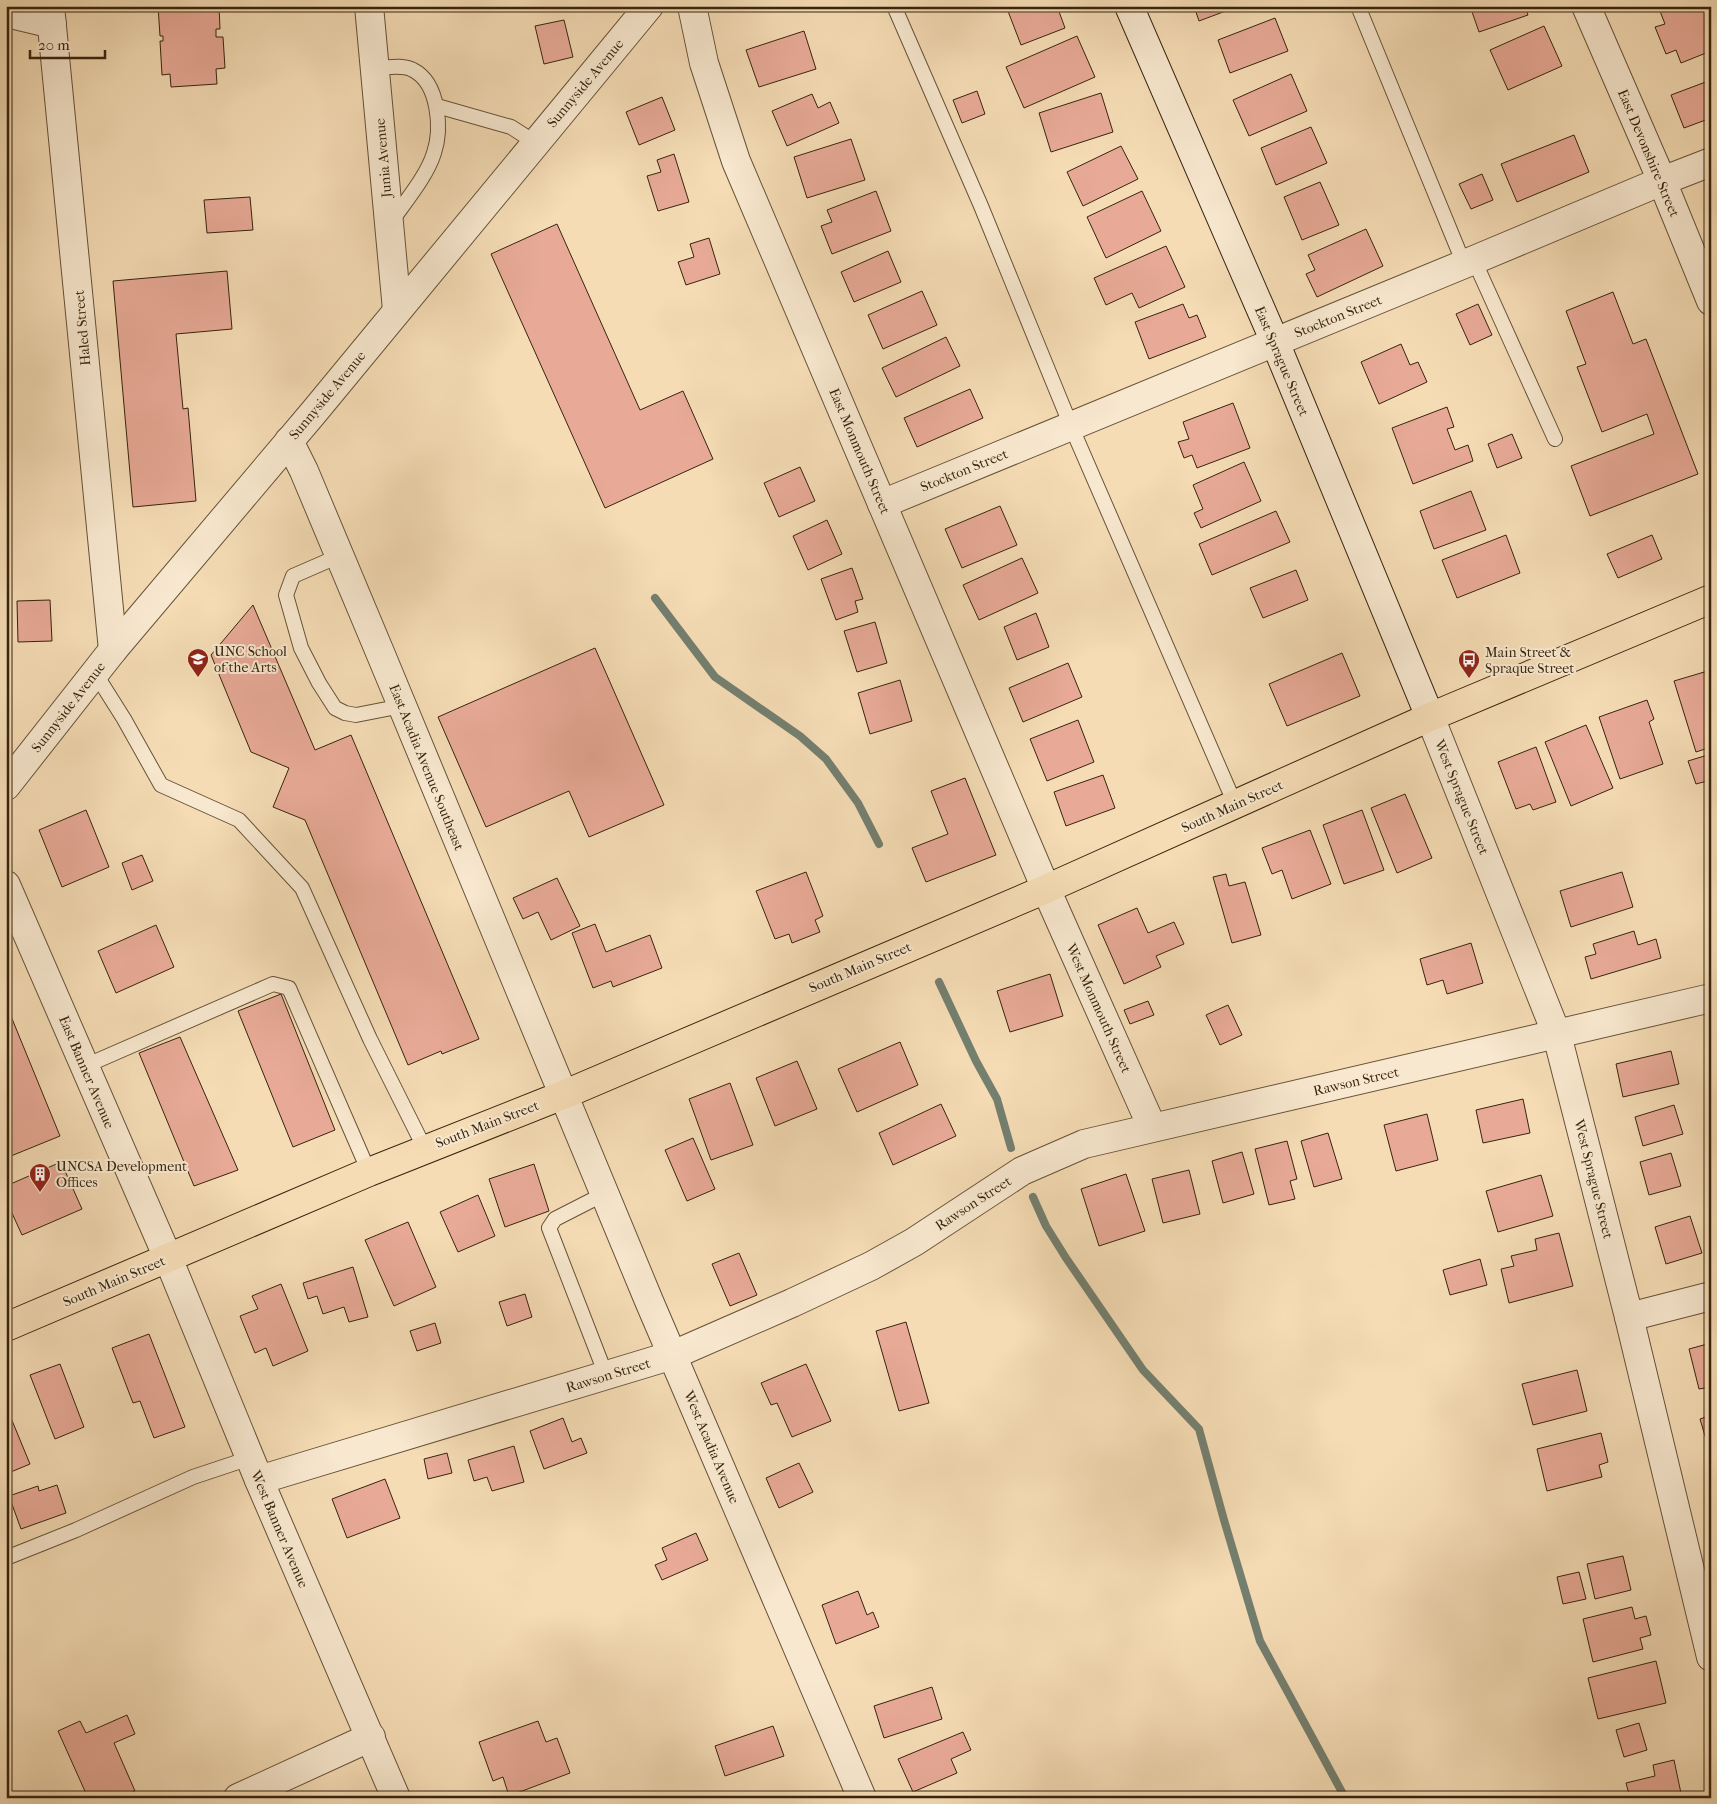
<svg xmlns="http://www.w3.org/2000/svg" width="1717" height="1804" viewBox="0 0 1717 1804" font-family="'IM FELL French Canon',serif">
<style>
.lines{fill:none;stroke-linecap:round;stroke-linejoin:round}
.stream{stroke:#747f6f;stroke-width:8}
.building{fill:#e8aa97;stroke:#37240e}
.service-casing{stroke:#665238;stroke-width:16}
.minor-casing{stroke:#665238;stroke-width:30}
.tertiary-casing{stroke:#665238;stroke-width:30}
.secondary-casing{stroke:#37240e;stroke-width:30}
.primary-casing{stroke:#37240e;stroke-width:30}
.service{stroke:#f8e8cf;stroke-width:14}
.minor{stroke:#f8e8cf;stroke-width:28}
.tertiary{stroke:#f8e8cf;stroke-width:28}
.secondary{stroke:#f8e8cf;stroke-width:28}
.primary{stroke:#f5dcb5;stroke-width:28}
.labels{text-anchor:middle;stroke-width:4;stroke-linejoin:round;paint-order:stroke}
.street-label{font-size:14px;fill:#37240e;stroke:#f8e8cf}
.poi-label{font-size:14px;fill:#37240e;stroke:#f8e8cf;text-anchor:start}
</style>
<rect width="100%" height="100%" fill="#f5dcb5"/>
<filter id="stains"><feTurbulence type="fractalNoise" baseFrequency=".004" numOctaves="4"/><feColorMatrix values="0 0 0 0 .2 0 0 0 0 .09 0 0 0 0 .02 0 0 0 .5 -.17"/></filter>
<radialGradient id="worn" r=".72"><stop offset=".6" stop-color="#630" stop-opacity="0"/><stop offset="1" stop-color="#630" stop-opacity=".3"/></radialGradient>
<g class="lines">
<g class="stream">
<polyline points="655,598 715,677 800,736 826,759 858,803 879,844"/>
<polyline points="939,982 976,1061 997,1099 1011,1148"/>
<polyline points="1033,1197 1046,1226 1066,1258 1143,1370 1199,1429 1224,1520 1260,1641 1343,1794 1347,1798"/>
</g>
</g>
<g class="building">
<polygon points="158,6 219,6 220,29 216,29 216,37 223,37 225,68 216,69 217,84 171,87 170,74 162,75 160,41 163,41 163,36 160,36"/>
<polygon points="1006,6 1057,6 1065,28 1021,45"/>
<polygon points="1194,6 1239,6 1199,21"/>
<polygon points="1470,6 1525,6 1528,15 1479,32"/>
<polygon points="1658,6 1711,6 1711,16 1707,17 1711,28 1711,51 1681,63 1676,50 1666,54 1655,27 1665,24"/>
<polygon points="1275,18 1288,51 1230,73 1218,40"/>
<polygon points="564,20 573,57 544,64 535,26"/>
<polygon points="1544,26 1562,66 1508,90 1490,50"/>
<polygon points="804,31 816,69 759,87 746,50"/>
<polygon points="1077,36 1095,77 1024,108 1006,67"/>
<polygon points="1291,74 1307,111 1249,136 1233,100"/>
<polygon points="1711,80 1711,118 1684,128 1671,95"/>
<polygon points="977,91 985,114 962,123 953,100"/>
<polygon points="1101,93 1113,132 1051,152 1039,113"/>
<polygon points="812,94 818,108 830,102 839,123 787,146 772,111"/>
<polygon points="662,97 675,130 639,145 626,112"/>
<polygon points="1311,127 1327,163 1276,185 1261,148"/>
<polygon points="1574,135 1589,172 1517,202 1501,164"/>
<polygon points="851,139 865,180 807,198 794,157"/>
<polygon points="1121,146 1138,179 1083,206 1067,172"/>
<polygon points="674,154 689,202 658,211 647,176 661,172 657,160"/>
<polygon points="1482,174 1493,200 1471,209 1459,184"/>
<polygon points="1320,182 1339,225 1302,240 1284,197"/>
<polygon points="876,191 891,231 832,254 821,226 832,222 827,210"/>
<polygon points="1142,191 1161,231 1106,258 1087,217"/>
<polygon points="250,197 253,230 207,233 204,200"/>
<polygon points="557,224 640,410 683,391 713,459 605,508 491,254"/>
<polygon points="1366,229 1383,266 1317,297 1306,274 1315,270 1308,255"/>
<polygon points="709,238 720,274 686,285 678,262 694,257 690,244"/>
<polygon points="1166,246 1185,287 1139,308 1132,293 1106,305 1094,278"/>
<polygon points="888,251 901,282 854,302 841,272"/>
<polygon points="227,271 232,329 176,334 183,409 188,408 196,501 133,507 113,281"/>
<polygon points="922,291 937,325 883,349 868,315"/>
<polygon points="1613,292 1633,344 1646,339 1698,474 1590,516 1571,466 1654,434 1647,414 1602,432 1577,367 1586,364 1566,311"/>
<polygon points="1183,304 1189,318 1197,315 1206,337 1149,359 1135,322"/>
<polygon points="1478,304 1492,335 1470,345 1456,314"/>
<polygon points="946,337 960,366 896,397 882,368"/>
<polygon points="1401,344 1410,365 1418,362 1427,382 1379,404 1361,362"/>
<polygon points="970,389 983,418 917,447 904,418"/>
<polygon points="1233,403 1250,448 1197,468 1192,455 1184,458 1178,442 1189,439 1183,422"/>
<polygon points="1447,407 1454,427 1447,429 1455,450 1468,445 1473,461 1413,484 1392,428"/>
<polygon points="1512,434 1522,458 1497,468 1488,444"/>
<polygon points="1244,462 1261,501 1201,528 1194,513 1203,509 1193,485"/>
<polygon points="800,467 815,501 779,517 764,483"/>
<polygon points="1471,491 1486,530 1434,549 1420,511"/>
<polygon points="1000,506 1017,545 962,568 945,529"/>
<polygon points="1276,511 1290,542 1212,575 1199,544"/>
<polygon points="827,520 842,554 808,570 793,536"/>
<polygon points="1506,535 1520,573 1457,598 1442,560"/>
<polygon points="1652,535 1662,559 1618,578 1607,554"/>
<polygon points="1022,558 1038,593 979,620 963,585"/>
<polygon points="852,568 863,599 855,601 858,612 836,620 821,579"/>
<polygon points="1296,570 1308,600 1263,618 1250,588"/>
<polygon points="50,600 52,641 18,642 17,601"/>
<polygon points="253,605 315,750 351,735 479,1039 442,1054 441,1051 408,1065 305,820 273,807 289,768 251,752 211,655"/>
<polygon points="1036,613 1049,647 1017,660 1004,627"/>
<polygon points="875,622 887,663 857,672 844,631"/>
<polygon points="595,648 664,805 589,837 569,791 486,827 438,717"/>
<polygon points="1342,653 1360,696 1287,726 1269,684"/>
<polygon points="1068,663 1082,697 1023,722 1009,688"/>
<polygon points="1711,670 1711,747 1696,752 1674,681"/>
<polygon points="900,680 912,721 870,734 858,693"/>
<polygon points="1647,700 1654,719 1649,722 1663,764 1620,779 1599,717"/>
<polygon points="1078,720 1094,762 1047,781 1030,739"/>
<polygon points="1586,725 1613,788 1571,806 1545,742"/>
<polygon points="1536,747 1556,802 1533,810 1530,804 1516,809 1498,762"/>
<polygon points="1711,754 1711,780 1696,784 1688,761"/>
<polygon points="1103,775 1115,808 1066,826 1054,792"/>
<polygon points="965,778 996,855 926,882 912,848 948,834 931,791"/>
<polygon points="1405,794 1432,858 1397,873 1371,808"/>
<polygon points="86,810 109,867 62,887 39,830"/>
<polygon points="1362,810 1384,870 1344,884 1323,825"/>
<polygon points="1310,830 1331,884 1292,899 1282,870 1272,874 1262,848"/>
<polygon points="142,855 153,881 132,890 122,863"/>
<polygon points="806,872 823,916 815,920 820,932 792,943 789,934 775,939 756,891"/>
<polygon points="1622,872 1633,907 1571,927 1560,891"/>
<polygon points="1226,874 1229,886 1245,882 1261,935 1232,943 1213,877"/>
<polygon points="557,878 580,926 551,940 538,912 523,919 513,898"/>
<polygon points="1137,908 1148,933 1174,922 1184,944 1156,956 1161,967 1124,984 1098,925"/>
<polygon points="595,924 606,952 650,935 662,968 613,987 611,981 593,988 572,933"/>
<polygon points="156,925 174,967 116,993 98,951"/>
<polygon points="1634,931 1638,945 1656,939 1661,958 1591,979 1585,957 1596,954 1593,944"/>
<polygon points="1471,943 1483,983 1447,994 1443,980 1427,985 1420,959"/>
<polygon points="1050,974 1063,1016 1010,1032 997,991"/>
<polygon points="281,994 335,1130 293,1147 238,1011"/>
<polygon points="1148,1001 1154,1015 1130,1024 1124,1010"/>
<polygon points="6,1004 60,1136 6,1158"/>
<polygon points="1228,1005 1242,1035 1220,1045 1206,1015"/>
<polygon points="180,1037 238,1170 194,1186 139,1053"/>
<polygon points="900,1042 918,1085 857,1112 838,1069"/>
<polygon points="1671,1051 1679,1084 1623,1097 1616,1064"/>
<polygon points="797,1061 817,1109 775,1126 756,1078"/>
<polygon points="730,1083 753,1145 711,1160 689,1099"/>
<polygon points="1523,1099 1530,1133 1483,1143 1476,1110"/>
<polygon points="941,1104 956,1136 893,1165 879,1133"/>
<polygon points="1674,1105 1683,1134 1643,1146 1635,1117"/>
<polygon points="1427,1114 1438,1160 1396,1171 1384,1125"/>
<polygon points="1328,1133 1342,1179 1314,1187 1301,1141"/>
<polygon points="693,1138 715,1189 687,1201 665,1150"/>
<polygon points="1287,1141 1297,1179 1290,1181 1295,1199 1269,1205 1255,1149"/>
<polygon points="1242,1152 1254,1194 1223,1203 1212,1161"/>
<polygon points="1671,1153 1681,1186 1649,1195 1640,1162"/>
<polygon points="61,1162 82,1209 22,1235 6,1200 6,1186"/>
<polygon points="534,1164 549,1211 505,1227 489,1179"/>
<polygon points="1189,1170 1200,1214 1163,1223 1152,1179"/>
<polygon points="1126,1174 1145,1231 1099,1246 1081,1189"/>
<polygon points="1541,1175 1553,1216 1498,1232 1486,1191"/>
<polygon points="478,1195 495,1236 458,1252 440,1212"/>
<polygon points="1690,1216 1702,1253 1666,1264 1655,1227"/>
<polygon points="408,1222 436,1287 394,1306 365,1240"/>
<polygon points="1559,1233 1573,1286 1509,1303 1501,1269 1514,1266 1511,1256 1537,1250 1535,1239"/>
<polygon points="739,1253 757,1295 730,1306 712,1264"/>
<polygon points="1480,1259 1487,1285 1450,1295 1443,1270"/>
<polygon points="353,1267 368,1317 349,1322 344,1307 323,1314 317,1296 308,1299 303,1283"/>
<polygon points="281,1284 308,1351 273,1366 266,1348 255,1353 240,1316 258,1309 252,1296"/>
<polygon points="525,1294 532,1317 507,1326 499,1302"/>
<polygon points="906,1322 929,1403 899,1411 876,1331"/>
<polygon points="435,1323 441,1343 417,1351 410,1331"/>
<polygon points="149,1334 185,1427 154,1438 140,1401 133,1403 112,1348"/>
<polygon points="1711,1343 1711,1387 1699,1389 1689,1349"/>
<polygon points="60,1364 84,1427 55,1439 30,1375"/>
<polygon points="806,1364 831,1421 792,1437 777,1403 771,1405 761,1383"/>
<polygon points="1577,1370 1587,1411 1533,1425 1522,1384"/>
<polygon points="6,1406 30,1464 6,1474"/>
<polygon points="1711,1415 1711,1453 1710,1453 1700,1419"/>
<polygon points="563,1418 572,1442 581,1438 587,1453 544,1469 530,1431"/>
<polygon points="1601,1433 1608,1462 1599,1465 1602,1477 1547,1491 1537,1449"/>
<polygon points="514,1446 524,1482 492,1491 487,1477 474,1481 468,1460"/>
<polygon points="447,1453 452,1473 428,1479 424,1459"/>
<polygon points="1711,1460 1711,1476 1706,1461"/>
<polygon points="799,1463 813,1492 779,1508 766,1478"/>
<polygon points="385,1479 400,1518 347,1538 332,1499"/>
<polygon points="57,1485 66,1513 21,1529 9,1496 38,1486 39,1491"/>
<polygon points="696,1533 708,1560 662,1580 655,1565 667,1560 662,1548"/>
<polygon points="1623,1556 1631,1590 1595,1599 1587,1564"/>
<polygon points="1579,1572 1586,1599 1563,1604 1557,1577"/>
<polygon points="858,1591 867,1615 873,1612 879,1627 836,1644 822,1605"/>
<polygon points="1632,1607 1635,1619 1646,1616 1651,1635 1640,1638 1643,1649 1593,1662 1583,1619"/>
<polygon points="1656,1661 1666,1703 1598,1719 1588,1678"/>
<polygon points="932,1687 942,1719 884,1738 874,1706"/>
<polygon points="127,1715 135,1734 114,1743 135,1791 120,1798 88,1798 58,1731 80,1721 86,1733"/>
<polygon points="538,1721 546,1742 557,1738 570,1773 509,1796 503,1777 493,1781 479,1742"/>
<polygon points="1639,1723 1647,1750 1624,1757 1616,1730"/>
<polygon points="773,1726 784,1756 725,1776 715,1746"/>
<polygon points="963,1732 971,1750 951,1759 957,1773 913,1792 898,1759"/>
<polygon points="1674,1760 1682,1798 1630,1798 1626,1783 1655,1776 1653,1765"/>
</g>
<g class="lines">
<g class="service-casing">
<g id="service">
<polyline points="894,6 981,206 1071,426 1235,804"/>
<polyline points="1358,6 1464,264"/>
<path d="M375,68C386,68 402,64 413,70C439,83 442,129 434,153C427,176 405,202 391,222"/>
<polyline points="437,106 511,127 536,143"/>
<polyline points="1474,260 1555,439"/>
<polyline points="339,556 293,576 286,595 301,648 319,683 335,708 345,713 356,715 402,706"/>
<polyline points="95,673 124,719 161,785 239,820 302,888 370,1039 425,1149"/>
<polyline points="85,1066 273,984 289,988 369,1172"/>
<polyline points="604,1194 555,1219 549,1228 606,1375"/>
<polyline points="6,1558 76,1530 193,1477 250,1458"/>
</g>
</g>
<g class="minor-casing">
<g id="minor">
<polyline points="50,6 113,650"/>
<polyline points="369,6 397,310"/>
<polyline points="692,6 704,63 736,161 1046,889 1152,1127"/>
<polyline points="1586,6 1662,181 1711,301"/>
<polyline points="6,13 52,24"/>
<polyline points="882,504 1474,260 1662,181 1711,162"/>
<polyline points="1430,717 1557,1035 1629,1317 1711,1657"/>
<polyline points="6,786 113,650 314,412 649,6"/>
<polyline points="6,885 168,1258 259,1480 396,1798"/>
<polyline points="1629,1317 1711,1296"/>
<polyline points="259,1480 673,1355 792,1303 871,1266 914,1242 1022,1171 1084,1144 1711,998"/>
<polyline points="238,1798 371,1737"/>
</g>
</g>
<g class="tertiary-casing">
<polyline id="tertiary" points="289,441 304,471 379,650 649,1301 862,1798"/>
</g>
<g class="secondary-casing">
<polyline id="secondary" points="1129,6 1275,342 1430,717"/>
</g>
<g class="primary-casing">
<polyline id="primary" points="6,1327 369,1172 563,1095 1046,889 1430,717 1711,599"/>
</g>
<use href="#service" class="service"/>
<use href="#minor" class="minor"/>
<use href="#tertiary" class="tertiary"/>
<use href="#secondary" class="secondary"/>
<use href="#primary" class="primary"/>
</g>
<defs>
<g id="university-pin" transform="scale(1.125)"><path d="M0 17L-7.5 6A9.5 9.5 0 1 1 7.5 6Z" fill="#8f2418" stroke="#f8e8cf"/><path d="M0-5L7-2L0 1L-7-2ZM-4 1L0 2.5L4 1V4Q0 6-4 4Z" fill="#fff"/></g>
<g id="bus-pin" transform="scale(1.125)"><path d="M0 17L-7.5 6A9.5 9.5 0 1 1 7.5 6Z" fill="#8f2418" stroke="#f8e8cf"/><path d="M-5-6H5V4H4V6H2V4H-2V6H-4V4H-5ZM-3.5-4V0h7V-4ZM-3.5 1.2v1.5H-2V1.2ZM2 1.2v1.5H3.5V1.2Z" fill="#fff"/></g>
<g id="building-pin" transform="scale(1.125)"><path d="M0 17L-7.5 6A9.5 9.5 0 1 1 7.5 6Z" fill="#8f2418" stroke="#f8e8cf"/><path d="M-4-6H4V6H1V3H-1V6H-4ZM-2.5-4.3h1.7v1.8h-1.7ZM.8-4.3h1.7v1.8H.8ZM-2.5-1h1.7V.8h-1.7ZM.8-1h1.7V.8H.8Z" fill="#fff"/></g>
</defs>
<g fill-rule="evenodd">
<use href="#university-pin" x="198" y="659"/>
<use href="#bus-pin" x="1469" y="660"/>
<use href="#building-pin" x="40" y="1174"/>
</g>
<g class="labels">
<g class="street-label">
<text transform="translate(585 83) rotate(-50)" y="5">Sunnyside Avenue</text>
<text transform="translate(1649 153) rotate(67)" y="5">East Devonshire Street</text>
<text transform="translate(383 158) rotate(-95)" y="5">Junia Avenue</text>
<text transform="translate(1338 316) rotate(-22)" y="5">Stockton Street</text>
<text transform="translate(82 328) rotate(-95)" y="5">Haled Street</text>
<text transform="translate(1282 361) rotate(67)" y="5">East Sprague Street</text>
<text transform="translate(327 395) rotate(-50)" y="5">Sunnyside Avenue</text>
<text transform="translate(860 451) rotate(67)" y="5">East Monmouth Street</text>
<text transform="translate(964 470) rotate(-22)" y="5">Stockton Street</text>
<text transform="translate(68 707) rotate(-52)" y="5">Sunnyside Avenue</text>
<text transform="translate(427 767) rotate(68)" y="5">East Acadia Avenue Southeast</text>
<text transform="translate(1462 797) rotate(68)" y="5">West Sprague Street</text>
<text transform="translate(1232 806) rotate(-24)" y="5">South Main Street</text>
<text transform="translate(860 967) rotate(-23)" y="5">South Main Street</text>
<text transform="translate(1099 1008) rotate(66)" y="5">West Monmouth Street</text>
<text transform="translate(87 1072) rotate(67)" y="5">East Banner Avenue</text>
<text transform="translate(1356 1081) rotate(-13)" y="5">Rawson Street</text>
<text transform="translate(487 1124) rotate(-21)" y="5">South Main Street</text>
<text transform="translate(1594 1179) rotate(76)" y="5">West Sprague Street</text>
<text transform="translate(973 1203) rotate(-33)" y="5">Rawson Street</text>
<text transform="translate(114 1281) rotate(-23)" y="5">South Main Street</text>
<text transform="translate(608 1375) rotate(-17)" y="5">Rawson Street</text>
<text transform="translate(712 1447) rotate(67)" y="5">West Acadia Avenue</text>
<text transform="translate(280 1529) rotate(67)" y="5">West Banner Avenue</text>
</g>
<g class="poi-label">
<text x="214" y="656">UNC School<tspan x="214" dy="16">of the Arts</tspan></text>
<text x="1485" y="657">Main Street &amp;<tspan x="1485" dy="16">Spraque Street</tspan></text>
<text x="56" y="1171">UNCSA Development<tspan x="56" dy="16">Offices</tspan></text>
</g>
</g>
<rect width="1717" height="1804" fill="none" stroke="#f5dcb5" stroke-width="25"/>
<rect x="8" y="8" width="1702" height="1789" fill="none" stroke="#37240e" stroke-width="2.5"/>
<rect x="12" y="12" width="1692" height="1779" fill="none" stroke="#37240e"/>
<path d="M30 50v8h75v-8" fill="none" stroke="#37240e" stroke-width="2.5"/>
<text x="38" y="50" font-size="15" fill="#37240e" stroke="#f8e8cf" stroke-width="4" paint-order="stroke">20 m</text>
<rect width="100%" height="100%" filter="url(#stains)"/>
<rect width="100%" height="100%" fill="url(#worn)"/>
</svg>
